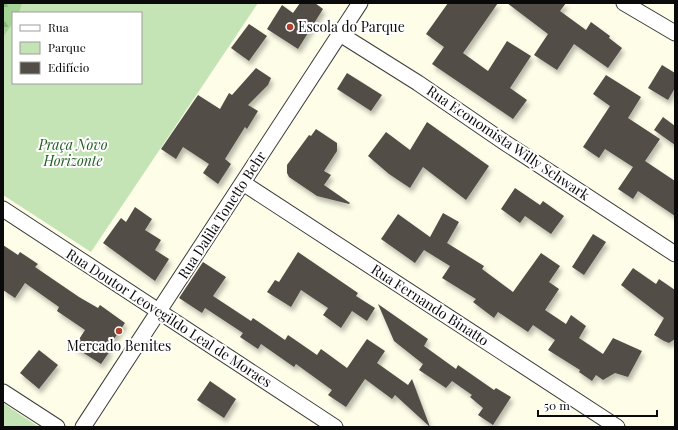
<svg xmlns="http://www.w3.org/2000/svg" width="678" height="430" viewBox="0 0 678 430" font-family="'Playfair Display',serif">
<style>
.green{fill:#c4e4b5;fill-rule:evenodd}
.forest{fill:url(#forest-firs)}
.building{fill:#524d47;filter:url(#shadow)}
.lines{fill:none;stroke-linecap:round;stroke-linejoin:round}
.minor-casing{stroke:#3d3d3d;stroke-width:17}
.minor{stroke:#fff;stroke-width:15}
.poi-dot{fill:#af412d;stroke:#fff;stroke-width:1.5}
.labels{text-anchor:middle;stroke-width:4;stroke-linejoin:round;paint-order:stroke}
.poi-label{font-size:14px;fill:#0a0a0a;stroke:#fff;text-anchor:start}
.street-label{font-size:14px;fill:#0a0a0a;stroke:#fff}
.park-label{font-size:14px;font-style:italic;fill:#215c20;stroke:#fff}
</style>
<defs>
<pattern id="forest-firs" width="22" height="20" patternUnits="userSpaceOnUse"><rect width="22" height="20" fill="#a5d496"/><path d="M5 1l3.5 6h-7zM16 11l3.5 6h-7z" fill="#8db580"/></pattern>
<filter id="shadow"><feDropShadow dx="2.5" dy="4.5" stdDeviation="2" flood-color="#0004"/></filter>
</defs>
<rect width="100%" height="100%" fill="#fdfde8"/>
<g class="green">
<path d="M3,3H258L91,252L3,195ZM13,13H141V83H13Z"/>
<polygon points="3,403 39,427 3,427"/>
</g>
<polygon class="forest" points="3,3 22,3 19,13 13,13 13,23 3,37"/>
<g class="building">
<polygon points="300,3 315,3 323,9 298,49 267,29 282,5 293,13"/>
<polygon points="448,3 498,3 463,53 488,71 507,41 531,56 510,88 527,100 513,119 432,64 444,47 426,34"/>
<polygon points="507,3 566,3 560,11 586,30 591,22 610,36 609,38 622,48 608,68 574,44 557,70 534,55 548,34"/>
<polygon points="249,24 267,36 249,61 231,48"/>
<polygon points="662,65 675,73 675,88 668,100 648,88"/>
<polygon points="256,68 271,78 268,85 248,105 258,111 247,129 245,127 225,159 231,164 218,184 203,173 209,164 183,147 176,159 161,149 198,95 220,109 229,93 232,95"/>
<polygon points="347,73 382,95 371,111 337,89"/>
<polygon points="606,75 641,97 628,118 660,139 645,161 675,181 675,216 638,191 633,199 618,189 633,167 605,149 599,158 583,147 610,106 593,94"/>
<polygon points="663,117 675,126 675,145 654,130"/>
<polygon points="427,122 489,166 466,200 423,167 410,188 389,174 368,156 386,132 410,150"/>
<polygon points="316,129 337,143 337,151 324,171 331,175 324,185 350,203 349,204 317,196 289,177 287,173 287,165 309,135 311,136"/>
<polygon points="515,188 540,205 543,201 564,216 551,234 525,216 520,223 501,209"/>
<polygon points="135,207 152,219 145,230 161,240 155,250 169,259 155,281 103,243 121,218 126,222"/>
<polygon points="443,213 459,222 447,243 484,266 482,269 513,292 541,253 560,266 549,282 559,289 545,310 566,324 571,315 586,326 579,338 603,354 613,338 642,351 628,377 615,373 603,380 596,375 592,381 579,372 580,370 548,350 555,340 533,325 528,332 498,312 494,318 473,302 476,299 442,278 450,266 424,250 415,263 381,239 398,214 430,237"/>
<polygon points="593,234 606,242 584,275 572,267"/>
<polygon points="3,245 18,255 20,252 38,264 35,267 79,297 98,308 100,305 125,323 107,349 110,351 101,364 74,347 85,330 57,311 59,307 25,283 15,298 3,290"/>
<polygon points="298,252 358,293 356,296 375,308 367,321 352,311 341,328 323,315 328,308 301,290 291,307 267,292 275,280 279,282"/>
<polygon points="203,262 226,277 213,296 251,321 253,318 285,340 288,335 317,355 321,349 347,368 367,339 385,351 377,363 408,385 412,379 430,427 395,395 392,399 365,379 346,407 328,395 332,390 296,364 294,367 261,344 258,349 240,337 243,333 205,308 202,313 179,298"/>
<polygon points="633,268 656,284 659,279 675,290 675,339 669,343 664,341 654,335 664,318 621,285"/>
<polygon points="378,304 428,339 424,346 456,369 458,365 494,390 496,388 511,397 493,425 478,415 483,408 470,397 472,395 452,381 446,388 419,370 423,364 394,341"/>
<polygon points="39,350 58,365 39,389 20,373"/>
<polygon points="210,381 236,399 224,418 197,400"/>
</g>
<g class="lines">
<g class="minor-casing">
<g id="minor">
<polyline points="624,3 675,33"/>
<polyline points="340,34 418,83 504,142 675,254"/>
<polyline points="243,183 617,427"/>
<polyline points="3,209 335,427"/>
<polyline points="3,392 57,427"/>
<polyline points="83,427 360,3"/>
</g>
</g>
<use href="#minor" class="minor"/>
</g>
<g class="poi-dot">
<circle cx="290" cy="27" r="4"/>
<circle cx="119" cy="331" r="4"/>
</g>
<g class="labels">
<g class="poi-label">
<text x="298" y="32">Escola do Parque</text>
<text x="119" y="351" text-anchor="middle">Mercado Benites</text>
</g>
<g class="street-label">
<text transform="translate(508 143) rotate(34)" y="5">Rua Economista Willy Schwark</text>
<text transform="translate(222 215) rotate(-57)" y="5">Rua Dalila Tonetto Behr</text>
<text transform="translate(430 305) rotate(33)" y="5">Rua Fernando Binatto</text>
<text transform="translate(169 318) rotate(33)" y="5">Rua Doutor Leovegildo Leal de Moraes</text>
</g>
<g class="park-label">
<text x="73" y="150">Praça Novo<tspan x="73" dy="16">Horizonte</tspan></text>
</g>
</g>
<rect width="678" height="430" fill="none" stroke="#0a0a0a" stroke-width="8"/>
<rect x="12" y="12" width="130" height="72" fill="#ffffff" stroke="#9d9d9d"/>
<rect x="20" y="25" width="20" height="6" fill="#ffffff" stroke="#9d9d9d"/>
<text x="48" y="32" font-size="12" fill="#0a0a0a">Rua</text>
<rect x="20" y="42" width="20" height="12" fill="#c4e4b5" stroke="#9d9d9d"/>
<text x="48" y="52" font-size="12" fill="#0a0a0a">Parque</text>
<rect x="20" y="62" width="20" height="12" fill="#524d47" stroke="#9d9d9d"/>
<text x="48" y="72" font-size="12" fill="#0a0a0a">Edifício</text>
<path d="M538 410v6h119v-6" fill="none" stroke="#0a0a0a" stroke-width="2"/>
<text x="544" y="410" font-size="12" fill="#0a0a0a" stroke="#ffffff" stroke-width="3" paint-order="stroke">50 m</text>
</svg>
